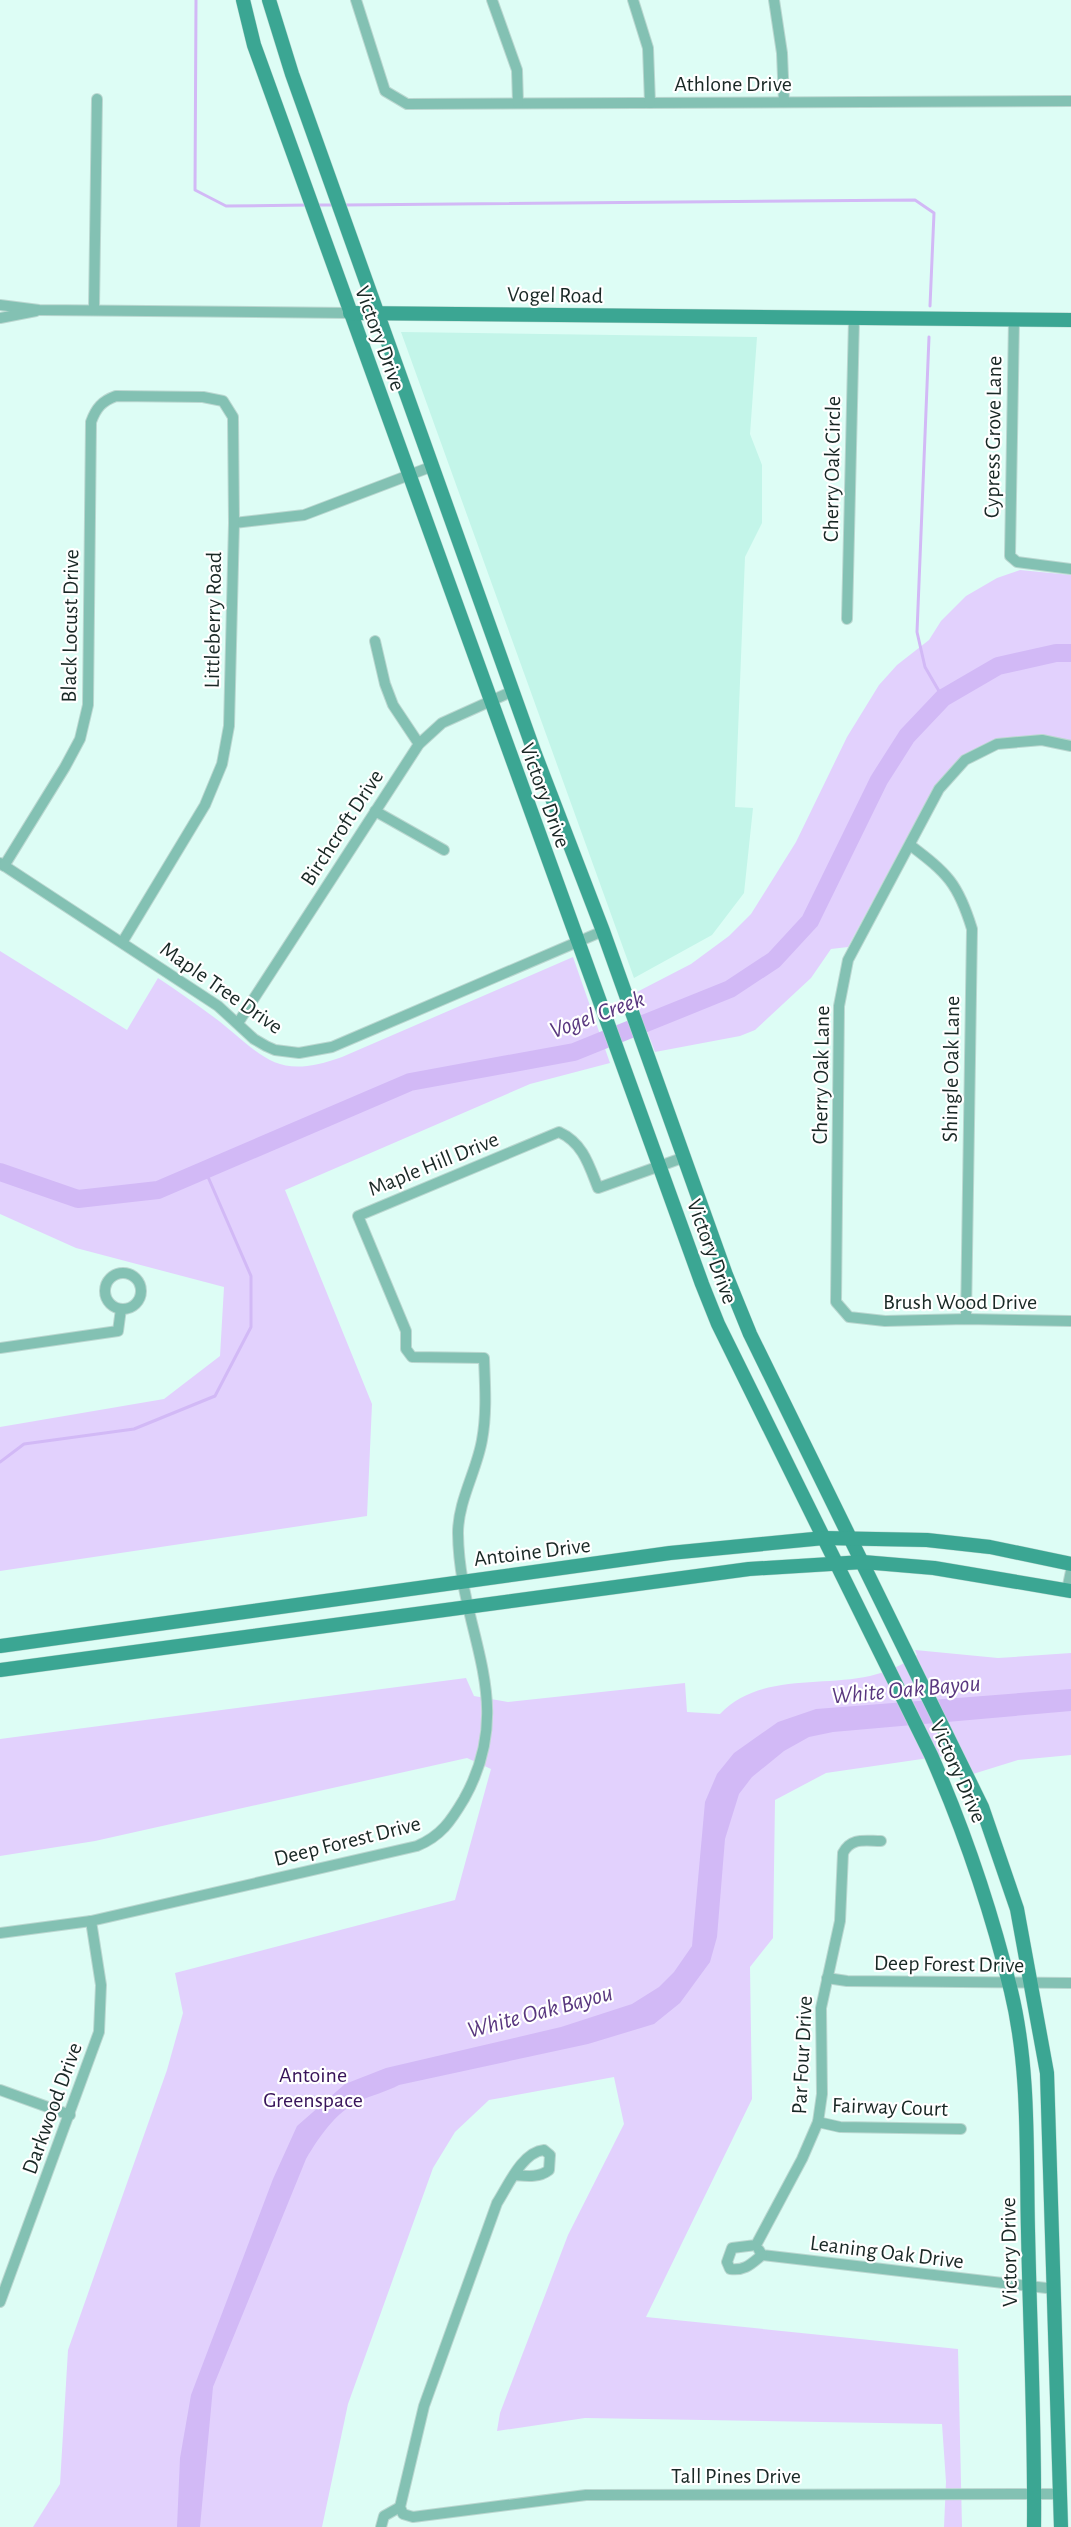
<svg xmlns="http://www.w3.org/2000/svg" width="1071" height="2527" viewBox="0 0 1071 2527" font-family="'Alegreya Sans',sans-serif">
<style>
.built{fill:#c3f5e9}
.green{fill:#e2d1fd}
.water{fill:#d2b9f6}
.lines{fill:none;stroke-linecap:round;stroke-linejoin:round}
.stream{stroke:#d2b9f6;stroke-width:3}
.river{stroke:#d2b9f6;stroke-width:18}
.street-casing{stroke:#bad7d0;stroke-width:12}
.secondary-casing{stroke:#bad7d0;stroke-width:15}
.street{stroke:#83c1b3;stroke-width:10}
.secondary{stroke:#3ba693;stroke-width:14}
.labels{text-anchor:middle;stroke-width:4.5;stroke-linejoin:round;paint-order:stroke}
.street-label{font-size:22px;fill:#192825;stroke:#fff}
.park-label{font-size:22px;fill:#38145a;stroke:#fff}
.water-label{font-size:24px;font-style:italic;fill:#59377f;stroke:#fff}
</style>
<rect width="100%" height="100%" fill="#ddfdf5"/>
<polygon class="built" points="401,332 757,337 750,434 762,465 762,523 745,557 735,807 753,808 744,893 712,935 634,978"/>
<g class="green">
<polygon points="1020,570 1071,575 1071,741 1035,736 1012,737 1001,739 954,764 934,787 848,947 831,949 811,978 755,1030 740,1036 655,1052 633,994 691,964 729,936 751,914 796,842 847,737 879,685 897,665 929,640 941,621 966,596 997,578"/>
<path d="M0,951L127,1030L158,978C179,992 199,1006 219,1021C266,1059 278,1080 342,1057L573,957L610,1063L530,1084L285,1190L372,1404L367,1516L0,1571V1427L164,1399L220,1356L224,1287L76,1248L0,1214Z"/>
<path d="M915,1650L998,1658L1071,1653V1755L1018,1760L973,1774L963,1753L826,1773L775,1800L773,1938L750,1967L752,2099L646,2317L958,2349L962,2527H944L946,2482L942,2424L585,2418L497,2431L500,2413L568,2235L624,2124L614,2077L489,2100L455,2132L433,2168L348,2404L322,2527H33L60,2484L68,2350L167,2070L183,2013L175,1973L455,1900L491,1769L467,1758L95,1841L0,1856V1739L466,1678L474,1696L508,1702L685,1683L687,1712L720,1714C759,1673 821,1687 870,1676C887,1672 903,1665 917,1655Z"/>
</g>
<path class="water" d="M1071,1689V1711L833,1732L809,1737L784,1751L752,1777L739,1794L725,1839L717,1937L710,1962L680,2003L654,2024L588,2044L399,2085C386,2092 372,2095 359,2101C335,2113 319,2137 306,2159L213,2387L200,2527H177L180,2458L191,2395L273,2179L297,2126L345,2084L386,2068L561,2027L632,2004L659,1987L674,1972L692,1946L705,1802L717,1774L734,1753L778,1722L816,1709Z"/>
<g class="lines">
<g class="stream">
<polyline points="196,0 195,190 226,206 308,205"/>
<polyline points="318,205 335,205"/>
<polyline points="345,205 915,200 934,213 930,306"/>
<polyline points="929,337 917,632 925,667 943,698"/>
<polyline points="0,1462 24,1444 134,1429 215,1396 251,1327 251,1276 205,1170"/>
</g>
<polyline class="river" points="0,1172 78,1199 158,1190 410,1082 574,1052 730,989 774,960 810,921 879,780 907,736 943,698 998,666 1056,653 1071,653"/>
<g class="street-casing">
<g id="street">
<polyline points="356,0 385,91 407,104 1071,101"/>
<polyline points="492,0 517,70 518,103"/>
<polyline points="633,0 648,48 650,103"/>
<polyline points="774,0 782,53 784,102"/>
<polyline points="0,305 39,310 350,313"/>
<polyline points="94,309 97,99"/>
<polyline points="0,318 36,311"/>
<polyline points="1014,319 1010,556 1017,562 1071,569"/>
<polyline points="234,523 304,515 433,466"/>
<polyline points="847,619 854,319"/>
<polyline points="375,641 385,684 393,705 419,744"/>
<polyline points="1071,746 1042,740 997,744 965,760 939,789 848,960 839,1006 836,1302 849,1317 885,1321 966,1319 1071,1321"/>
<polyline points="375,811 444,850"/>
<path d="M910,845C947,873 958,883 972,929L966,1319"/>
<polyline points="0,863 218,1006 254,1039 266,1046 275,1050 299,1053 332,1047 603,931"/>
<path d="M4,866L65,767L80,739L88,705L91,422C96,408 102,401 116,396L203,397L223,401L233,417L234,523L229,726L222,764L205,805L123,941"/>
<polyline points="238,1023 419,744 442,723 513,691"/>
<circle cx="123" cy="1291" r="18"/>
<polyline points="0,1348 118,1331 121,1309"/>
<polyline points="1067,1590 1071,1571"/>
<path d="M0,1933L91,1921L417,1846C441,1836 451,1821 464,1799C519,1701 459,1632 458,1533C458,1501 477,1470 482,1440C487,1413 485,1385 484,1358L412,1357L406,1349V1331L358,1216L559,1132C583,1143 589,1165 598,1188L685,1157"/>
<polyline points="827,1978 847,1981 1071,1983"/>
<polyline points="0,2090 70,2115"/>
<polyline points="818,2122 840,2127 961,2129"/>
<path d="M514,2175C526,2176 539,2178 549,2170L550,2155L544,2150C522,2152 508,2186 497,2203L424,2406L400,2507L403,2514L413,2517L586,2495L1061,2494"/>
<polyline points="759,2250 762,2255 1055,2289"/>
<path d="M762,2255C751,2264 745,2271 730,2269L727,2262L732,2248L756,2245L802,2159L818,2122L822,2094L821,2008L840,1921L843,1853C851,1837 865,1841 881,1841"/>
<polyline points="0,2302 99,2032 101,1985 91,1921"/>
<polyline points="381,2527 384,2516 400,2507"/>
</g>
</g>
<g class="secondary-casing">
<g id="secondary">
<path d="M243,0L254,45L702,1284L718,1324L931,1755C965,1832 991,1910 1011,1991C1030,2069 1026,2152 1028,2231C1030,2330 1035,2429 1034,2527"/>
<polyline points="269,0 292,74 535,754 603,931 726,1275 750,1334 982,1807 1017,1909 1047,2073 1061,2527"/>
<polyline points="350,313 1071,320"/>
<polyline points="0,1646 670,1553 824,1538 927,1540 990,1547 1071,1564"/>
<polyline points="0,1670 749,1569 863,1562 934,1568 1071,1591"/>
</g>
</g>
<use href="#street" class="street"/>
<use href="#secondary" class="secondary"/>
</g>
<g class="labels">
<g class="street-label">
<text x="733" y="91">Athlone Drive</text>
<text transform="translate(555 294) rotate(1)" y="8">Vogel Road</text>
<text transform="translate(381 338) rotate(70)" y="8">Victory Drive</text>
<text transform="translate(992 437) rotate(-89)" y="8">Cypress Grove Lane</text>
<text transform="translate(831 469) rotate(-89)" y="8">Cherry Oak Circle</text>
<text transform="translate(212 620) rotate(-89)" y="8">Littleberry Road</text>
<text transform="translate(69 626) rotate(-89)" y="8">Black Locust Drive</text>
<text transform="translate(546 795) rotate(70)" y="8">Victory Drive</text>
<text transform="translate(341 827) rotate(-57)" y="8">Birchcroft Drive</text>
<text transform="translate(222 987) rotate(35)" y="8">Maple Tree Drive</text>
<text transform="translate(950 1069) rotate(-89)" y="8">Shingle Oak Lane</text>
<text transform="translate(820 1075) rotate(-89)" y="8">Cherry Oak Lane</text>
<text transform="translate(433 1163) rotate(-22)" y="8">Maple Hill Drive</text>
<text transform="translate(713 1251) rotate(70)" y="8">Victory Drive</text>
<text x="960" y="1309">Brush Wood Drive</text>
<text transform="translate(532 1551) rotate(-7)" y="8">Antoine Drive</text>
<text transform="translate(959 1771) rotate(66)" y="8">Victory Drive</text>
<text transform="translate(347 1840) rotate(-14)" y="8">Deep Forest Drive</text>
<text transform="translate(949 1963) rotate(1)" y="8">Deep Forest Drive</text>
<text transform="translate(801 2055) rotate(-87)" y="8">Par Four Drive</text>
<text transform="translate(890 2106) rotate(2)" y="8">Fairway Court</text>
<text transform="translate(51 2108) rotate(-70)" y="8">Darkwood Drive</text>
<text transform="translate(887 2251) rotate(7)" y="8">Leaning Oak Drive</text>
<text transform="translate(1008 2252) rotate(-91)" y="8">Victory Drive</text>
<text x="736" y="2483">Tall Pines Drive</text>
</g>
<g class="park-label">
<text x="313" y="2082">Antoine<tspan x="313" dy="25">Greenspace</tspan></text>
</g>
<g class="water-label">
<text transform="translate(597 1014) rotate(-20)" y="8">Vogel Creek</text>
<text transform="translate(906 1689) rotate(-5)" y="8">White Oak Bayou</text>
<text transform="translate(540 2011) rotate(-15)" y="8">White Oak Bayou</text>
</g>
</g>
</svg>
